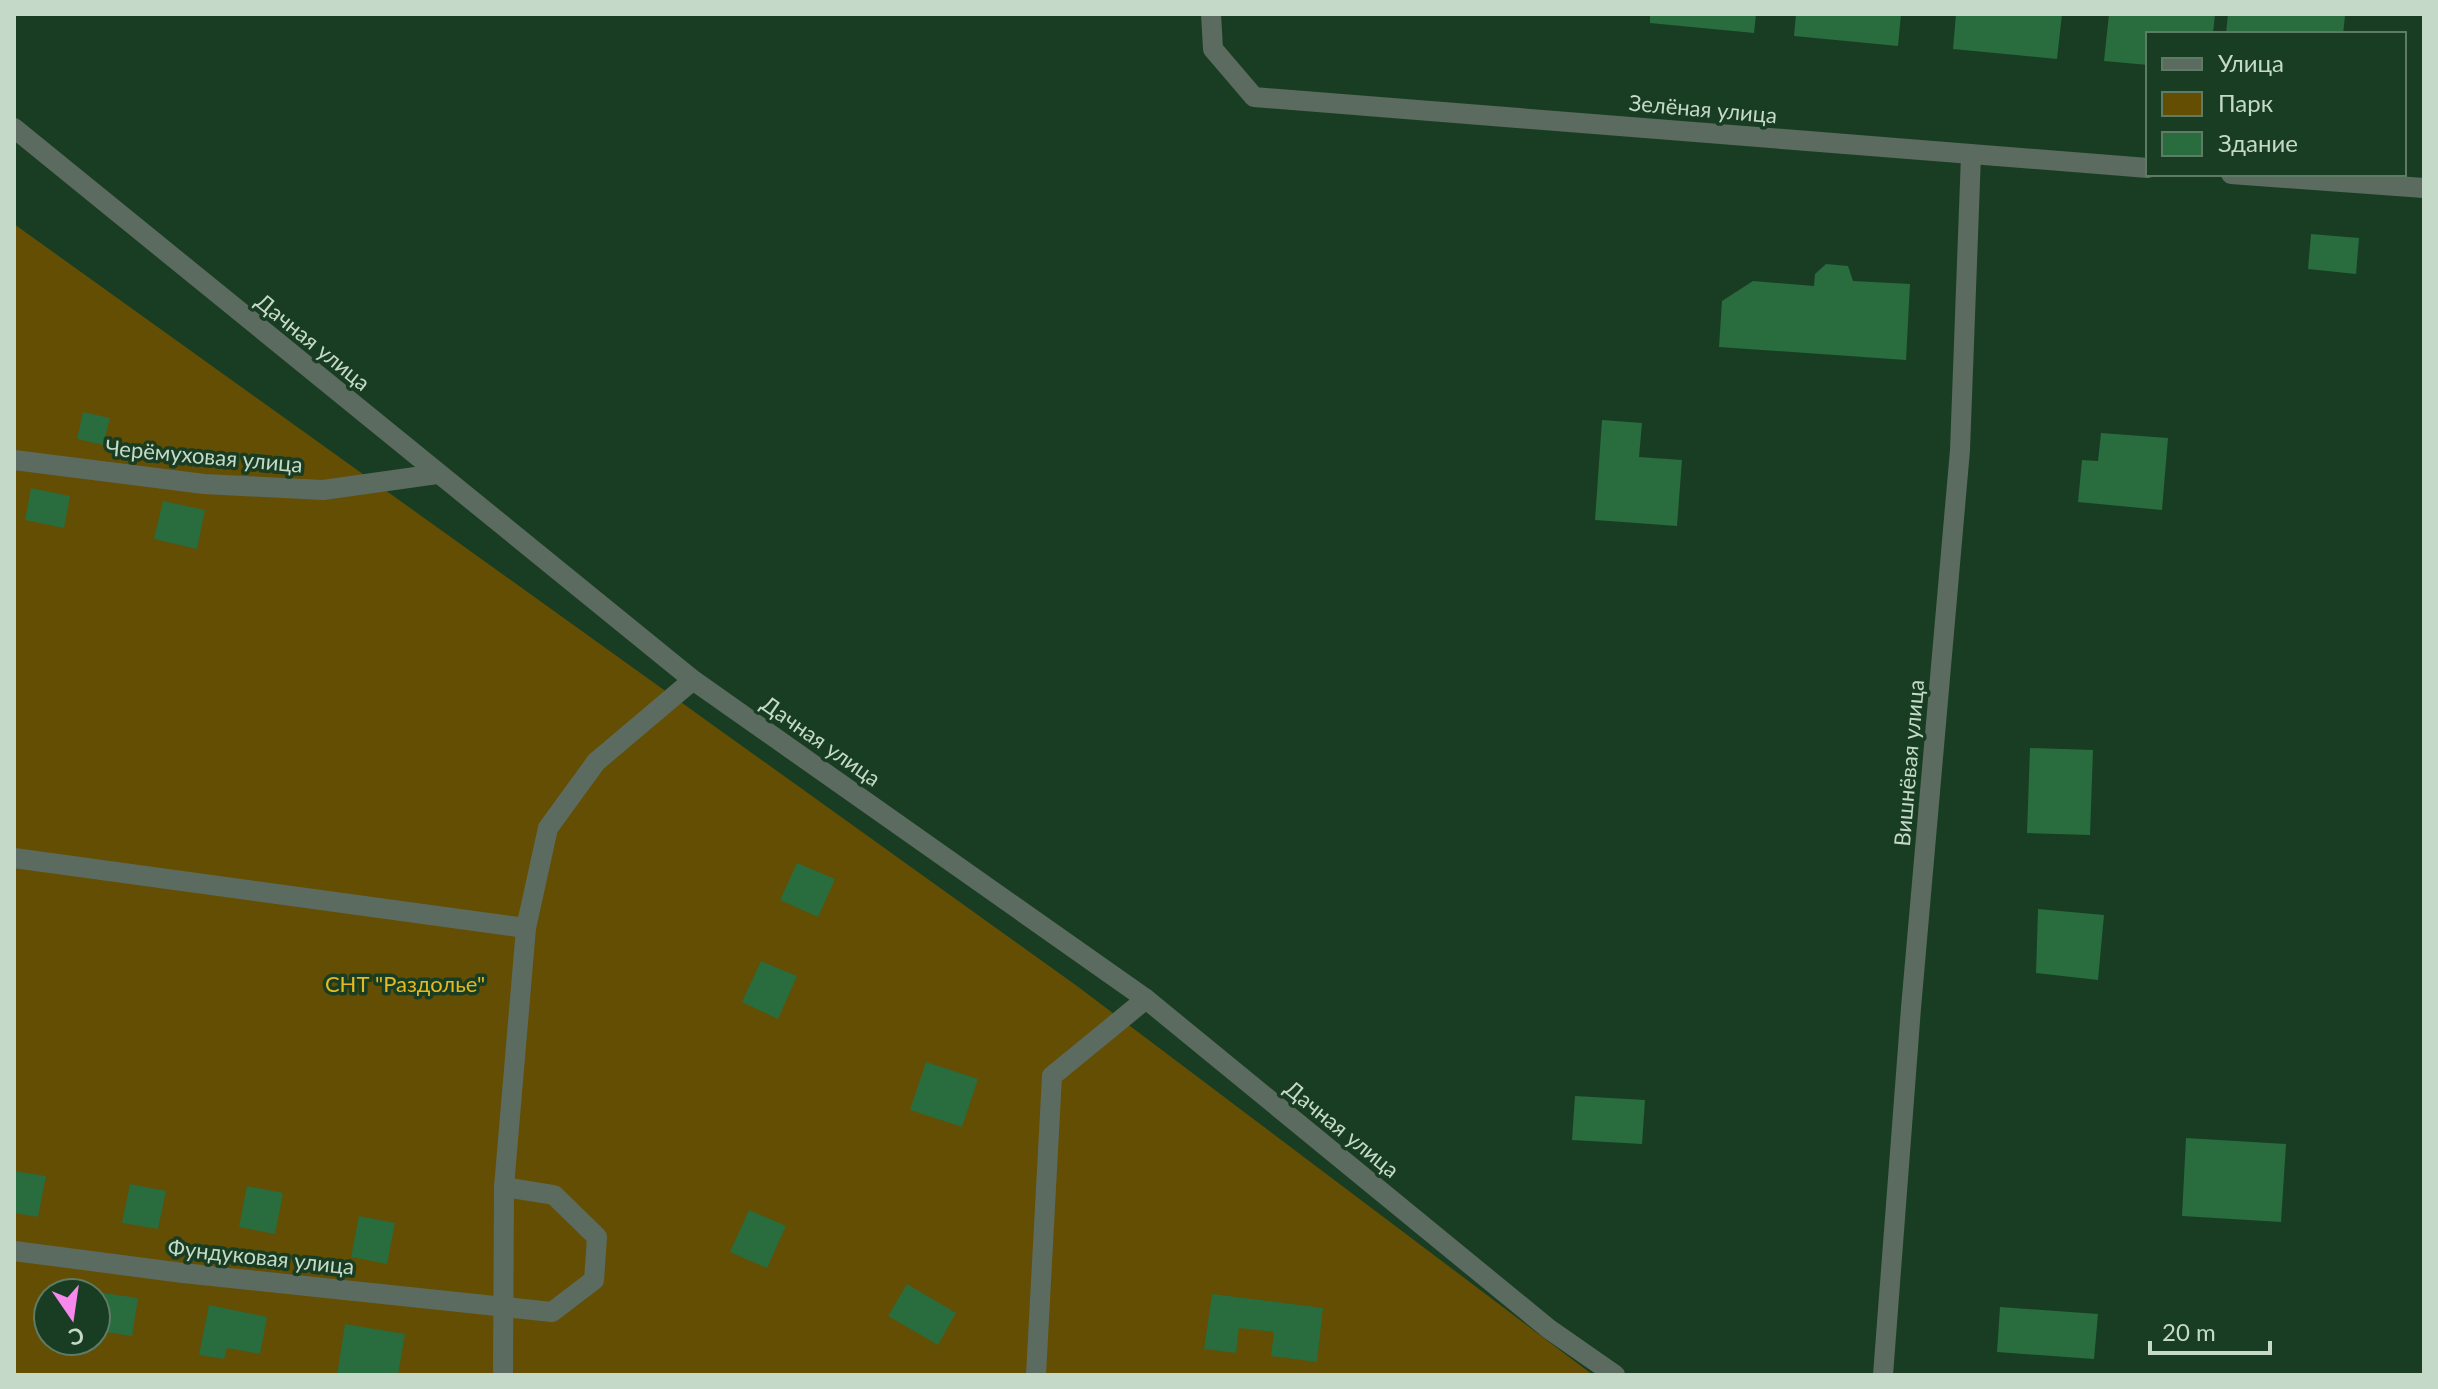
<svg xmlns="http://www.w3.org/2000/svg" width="2438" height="1389" viewBox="0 0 2438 1389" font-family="Lato,sans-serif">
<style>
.green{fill:#634e03;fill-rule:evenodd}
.building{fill:#296c3d}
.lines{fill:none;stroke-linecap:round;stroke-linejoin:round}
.minor{stroke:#5c6b5f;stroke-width:20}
.labels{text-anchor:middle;stroke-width:7;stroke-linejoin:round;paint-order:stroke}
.street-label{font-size:22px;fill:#c5d9c8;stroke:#193d23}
.park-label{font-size:22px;fill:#e6ba1f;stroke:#193d23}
</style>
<rect width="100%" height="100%" fill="#193d23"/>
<path class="green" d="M14,224L1077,986L1593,1375H14ZM48,1293H96V1341H48Z"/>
<g class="building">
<polygon points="1650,14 1756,14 1754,33 1650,23"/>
<polygon points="1796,14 1901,14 1898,46 1794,36"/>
<polygon points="1956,14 2062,14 2057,59 1953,49"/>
<polygon points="2109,14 2215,14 2213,34 2148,34 2148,65 2104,61"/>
<polygon points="2228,14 2345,16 2343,34 2226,34"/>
<polygon points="2311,234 2359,238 2356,274 2308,269"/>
<polygon points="1826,264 1848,266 1853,281 1910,284 1906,360 1719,347 1722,301 1753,281 1814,286 1815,274"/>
<polygon points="83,412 110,418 103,445 77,439"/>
<polygon points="1602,420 1642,423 1639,457 1682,460 1677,526 1595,520"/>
<polygon points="2101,433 2168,438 2162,510 2078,502 2082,460 2098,461"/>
<polygon points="31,488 70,496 64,528 25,520"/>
<polygon points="163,501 205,510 197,549 154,539"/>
<polygon points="2030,748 2093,750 2090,835 2027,833"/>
<polygon points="797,863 835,879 818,917 780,900"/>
<polygon points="2038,909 2104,915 2098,980 2036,973"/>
<polygon points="761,961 797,976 778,1019 742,1002"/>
<polygon points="926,1062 978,1079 962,1127 910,1110"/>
<polygon points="1575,1096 1645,1100 1642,1144 1572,1140"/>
<polygon points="2186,1138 2286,1144 2281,1222 2182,1216"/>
<polygon points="14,1171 46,1176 38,1217 14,1213"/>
<polygon points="130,1184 166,1191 158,1229 122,1223"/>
<polygon points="247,1186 283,1193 275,1234 239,1227"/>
<polygon points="749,1210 786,1226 767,1268 730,1252"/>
<polygon points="359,1216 395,1223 387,1264 351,1257"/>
<polygon points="907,1284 956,1313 938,1345 888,1316"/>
<polygon points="103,1293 138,1298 132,1336 98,1331"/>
<polygon points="1212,1294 1323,1308 1317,1362 1271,1356 1274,1332 1239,1328 1236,1353 1204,1349"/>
<polygon points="209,1305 267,1317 260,1354 227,1348 224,1359 199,1355"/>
<polygon points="2000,1307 2098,1314 2094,1359 1997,1352"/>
<polygon points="345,1324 405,1334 398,1375 337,1375"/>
</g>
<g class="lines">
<g class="minor">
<polyline points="1211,14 1213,49 1254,97 2148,168"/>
<polyline points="14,128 693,680 1146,999 1549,1329 1615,1375"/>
<polyline points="2231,174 2424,188"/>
<polyline points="14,460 204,484 323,490 437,474"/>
<polyline points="14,858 526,928"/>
<polyline points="14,1251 183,1273 552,1312 594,1280 597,1237 554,1195 504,1187"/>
<polyline points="503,1375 504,1187 526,928 548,828 596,762 693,680"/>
<polyline points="1036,1375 1052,1076 1146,999"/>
<polyline points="1883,1375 1911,1008 1960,450 1971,155"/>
</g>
</g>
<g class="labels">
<g class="street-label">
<text transform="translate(1703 109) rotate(5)" y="8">Зелёная улица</text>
<text transform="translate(313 342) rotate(39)" y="8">Дачная улица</text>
<text transform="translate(204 456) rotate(5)" y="8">Черёмуховая улица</text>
<text transform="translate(821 741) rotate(35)" y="8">Дачная улица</text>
<text transform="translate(1909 763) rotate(-85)" y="8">Вишнёвая улица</text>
<text transform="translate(1342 1129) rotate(39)" y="8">Дачная улица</text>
<text transform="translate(261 1257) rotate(6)" y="8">Фундуковая улица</text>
</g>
<g class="park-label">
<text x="405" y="992">СНТ "Раздолье"</text>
</g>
</g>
<rect width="2438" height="1389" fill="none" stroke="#c5d9c8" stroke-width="32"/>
<rect x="2146" y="32" width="260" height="144" fill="#193d23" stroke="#5e7b65" stroke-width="2"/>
<rect x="2162" y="58" width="40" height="12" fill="#5c6b5f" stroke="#5e7b65" stroke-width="2"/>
<text x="2218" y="72" font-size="24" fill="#c5d9c8">Улица</text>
<rect x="2162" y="92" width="40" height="24" fill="#634e03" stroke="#5e7b65" stroke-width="2"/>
<text x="2218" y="112" font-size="24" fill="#c5d9c8">Парк</text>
<rect x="2162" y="132" width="40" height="24" fill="#296c3d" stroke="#5e7b65" stroke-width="2"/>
<text x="2218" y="152" font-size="24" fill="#c5d9c8">Здание</text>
<g transform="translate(72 1317) rotate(167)"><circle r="38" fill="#193d23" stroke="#5e7b65" stroke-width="2"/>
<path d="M0-6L14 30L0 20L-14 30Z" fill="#f788ec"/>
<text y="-12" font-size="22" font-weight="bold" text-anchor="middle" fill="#c5d9c8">С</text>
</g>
<path d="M2150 1341v12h120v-12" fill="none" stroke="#c5d9c8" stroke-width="4"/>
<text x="2162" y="1341" font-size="24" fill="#c5d9c8" stroke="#193d23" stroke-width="6" paint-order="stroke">20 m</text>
</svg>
